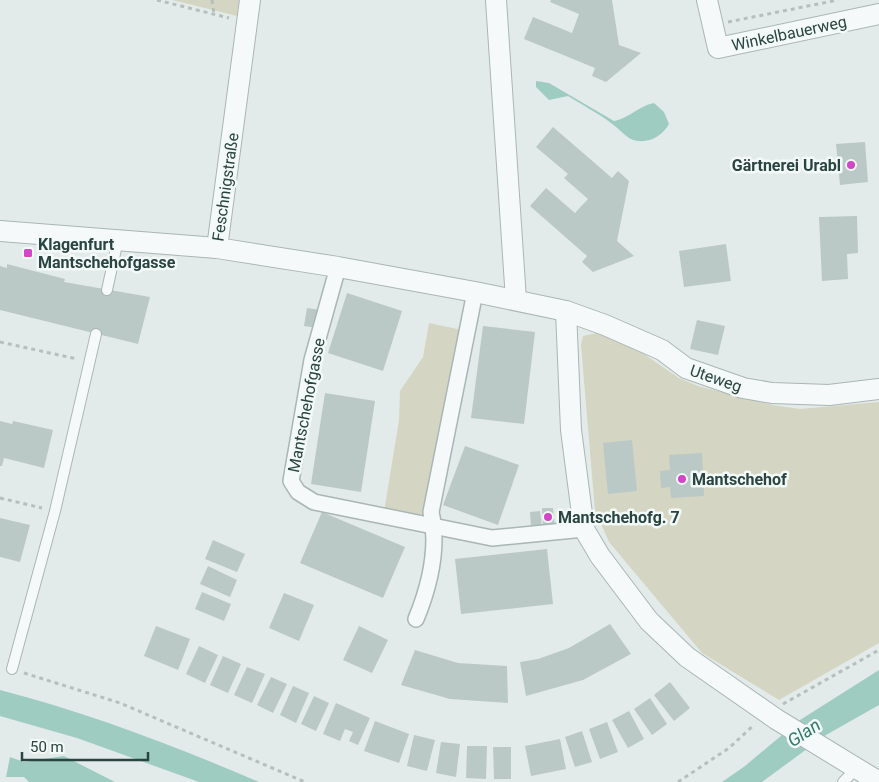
<svg xmlns="http://www.w3.org/2000/svg" width="879" height="782" viewBox="0 0 879 782" font-family="Roboto,sans-serif">
<style>
.green{fill:#d5d5c4}
.water{fill:#9eccc0}
.building{fill:#bac9c6}
.lines{fill:none;stroke-linecap:round;stroke-linejoin:round}
.service-casing{stroke:#a8b6b4;stroke-width:12}
.pedestrian-casing{stroke:#a8b6b4;stroke-width:18}
.minor-casing{stroke:#a8b6b4;stroke-width:22}
.path{stroke:#b5bfbe;stroke-width:3;stroke-dasharray:4 4;stroke-linecap:butt}
.service{stroke:#f6f9f9;stroke-width:10}
.pedestrian{stroke:#f6f9f9;stroke-width:15}
.minor{stroke:#f6f9f9;stroke-width:20}
.poi-dot{fill:#d147c7;stroke:#f3f9f7;stroke-width:2}
.labels{text-anchor:middle;stroke-width:5;stroke-linejoin:round;paint-order:stroke}
.street-label{font-size:16px;fill:#2a4441;stroke:#f3f9f7}
.poi-label{font-size:16px;font-weight:bold;fill:#2a4441;stroke:#f3f9f7;text-anchor:start}
.water-label{font-size:18px;font-style:italic;fill:#33796a;stroke:#f3f9f7}
</style>
<rect width="100%" height="100%" fill="#e3ebea"/>
<g class="green">
<polygon points="172,0 239,0 237,16"/>
<polygon points="429,323 462,330 428,498 422,514 411,518 384,512 399,420 400,391 423,357"/>
<polygon points="597,333 641,352 679,378 698,386 773,405 800,409 879,402 879,643 779,700 702,653 609,542 595,511 581,345 583,336"/>
</g>
<g class="water">
<path d="M536,81L549,83L614,121C630,118 638,106 654,103L664,112L669,124C661,138 644,146 629,138C623,134 617,127 611,123C598,113 582,105 568,96L549,100L536,87Z"/>
<polygon points="879,670 879,705 826,735 762,782 722,782 745,766 800,720"/>
<path d="M0,690C89,713 175,746 259,782H199L77,738L0,716Z"/>
<polygon points="64,756 115,782 29,782 24,777 6,777 10,757 24,762"/>
</g>
<g class="building">
<polygon points="551,0 612,0 619,45 641,53 606,82 592,76 595,68 524,39 533,17 572,33 579,14 550,2"/>
<polygon points="553,127 612,178 618,171 629,181 617,241 634,256 593,272 582,262 587,256 530,206 546,188 575,213 588,199 564,178 568,174 536,147"/>
<polygon points="865,142 868,182 840,185 836,144"/>
<polygon points="857,216 858,253 847,254 848,279 822,281 819,217"/>
<polygon points="726,244 731,281 684,287 679,251"/>
<polygon points="7,264 65,279 64,282 150,297 138,344 0,310 0,266 7,268"/>
<polygon points="347,293 402,311 383,371 328,353"/>
<polygon points="307,308 321,310 318,328 304,326"/>
<polygon points="697,320 725,326 718,355 690,349"/>
<polygon points="483,326 535,332 524,424 471,418"/>
<polygon points="325,393 375,401 361,492 311,484"/>
<polygon points="0,421 12,424 13,421 53,430 44,468 4,458 2,466 0,466"/>
<polygon points="632,440 637,491 608,494 603,443"/>
<polygon points="465,446 519,465 498,525 443,505"/>
<polygon points="702,453 704,496 671,498 670,487 661,488 660,471 670,470 669,455"/>
<polygon points="542,508 553,508 555,526 543,527"/>
<polygon points="540,511 542,526 531,527 530,512"/>
<polygon points="322,512 405,547 383,598 300,563"/>
<polygon points="0,518 30,525 20,562 0,557"/>
<polygon points="213,540 245,554 237,572 205,559"/>
<polygon points="547,549 553,604 461,614 455,559"/>
<polygon points="208,566 237,580 230,597 200,584"/>
<polygon points="202,592 231,604 224,621 195,609"/>
<polygon points="284,593 314,605 299,641 269,628"/>
<polygon points="610,624 631,654 583,680 526,696 520,662 538,659 569,648"/>
<polygon points="156,626 190,639 178,670 144,656"/>
<polygon points="359,626 388,640 372,673 343,660"/>
<polygon points="199,646 218,655 205,683 186,674"/>
<polygon points="415,650 458,663 507,666 508,703 450,699 401,685"/>
<polygon points="223,656 241,664 228,693 210,685"/>
<polygon points="247,667 265,674 252,703 234,695"/>
<polygon points="271,677 287,684 273,713 257,705"/>
<polygon points="670,682 690,708 674,721 654,695"/>
<polygon points="293,686 309,693 296,723 280,715"/>
<polygon points="314,696 329,703 316,731 301,724"/>
<polygon points="650,698 667,724 652,735 634,709"/>
<polygon points="336,703 370,718 358,745 349,741 353,732 345,729 340,741 323,734"/>
<polygon points="629,711 644,739 628,748 612,720"/>
<polygon points="375,721 409,734 399,763 364,751"/>
<polygon points="607,722 618,752 600,759 589,729"/>
<polygon points="582,731 592,762 575,767 565,737"/>
<polygon points="414,735 435,740 427,771 407,766"/>
<polygon points="560,739 566,769 531,776 525,746"/>
<polygon points="441,742 460,744 456,777 436,773"/>
<polygon points="467,746 487,746 486,779 466,778"/>
<polygon points="493,747 511,747 511,779 494,779"/>
</g>
<g class="lines">
<g class="service-casing">
<g id="service">
<polyline points="107,290 118,240"/>
<polyline points="12,669 55,511 96,334"/>
<polyline points="843,782 857,768"/>
</g>
</g>
<g class="pedestrian-casing">
<g id="pedestrian">
<polyline points="338,267 312,360 291,481 298,492 314,502 492,538 584,529"/>
<path d="M416,619C430,585 439,548 431,512L475,292"/>
</g>
</g>
<g class="minor-casing">
<g id="minor">
<polyline points="496,0 516,300"/>
<polyline points="707,0 718,48 879,14"/>
<polyline points="0,231 217,248 338,267 475,292 566,311 605,325 662,350 686,368 743,388 772,393 829,395 879,389"/>
<polyline points="217,248 250,0"/>
<polyline points="566,311 571,430 584,529 600,556 649,621 687,657 776,719 879,782"/>
</g>
</g>
<g class="path">
<polyline points="157,0 229,18"/>
<polyline points="212,0 214,14"/>
<polyline points="728,22 838,0"/>
<polyline points="0,342 77,359"/>
<polyline points="0,498 42,508"/>
<polyline points="24,673 120,703 305,782"/>
<polyline points="783,704 879,650"/>
<polyline points="678,782 729,748 754,725"/>
</g>
<use href="#service" class="service"/>
<use href="#pedestrian" class="pedestrian"/>
<use href="#minor" class="minor"/>
</g>
<g class="poi-dot">
<circle cx="851" cy="165" r="5"/>
<rect x="23" y="248" width="10" height="10" rx="2.5"/>
<circle cx="682" cy="479" r="5"/>
<circle cx="548" cy="517" r="5"/>
</g>
<g class="labels">
<g class="street-label">
<text transform="translate(789 33) rotate(-12)" y="6">Winkelbauerweg</text>
<text transform="translate(225 187) rotate(-82)" y="6">Feschnigstraße</text>
<text transform="translate(716 378) rotate(19)" y="6">Uteweg</text>
<text transform="translate(306 405) rotate(-79)" y="6">Mantschehofgasse</text>
</g>
<g class="poi-label">
<text x="841" y="171" text-anchor="end">Gärtnerei Urabl</text>
<text x="38" y="250">Klagenfurt<tspan x="38" dy="18">Mantschehofgasse</tspan></text>
<text x="692" y="485">Mantschehof</text>
<text x="558" y="523">Mantschehofg. 7</text>
</g>
<g class="water-label">
<text transform="translate(804 733) rotate(-34)" y="6">Glan</text>
</g>
</g>
<path d="M22 752v8h126v-8" fill="none" stroke="#2a4441" stroke-width="2.5"/>
<text x="30" y="752" font-size="15" fill="#2a4441" stroke="#f3f9f7" stroke-width="4" paint-order="stroke">50 m</text>
</svg>
